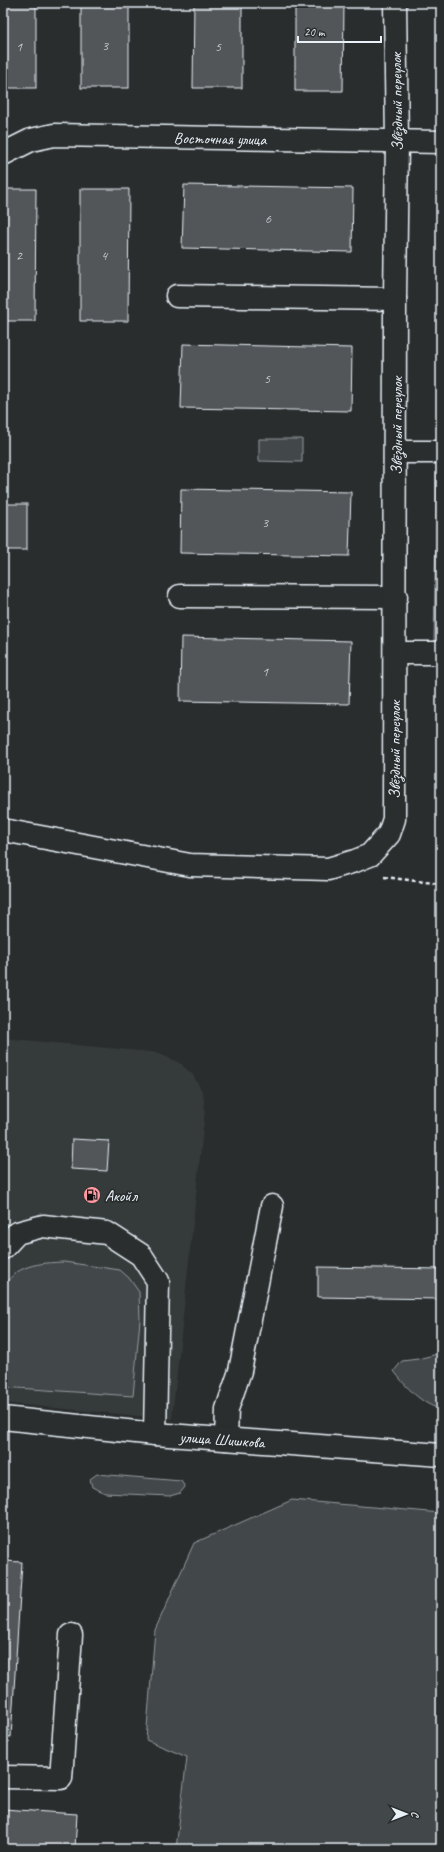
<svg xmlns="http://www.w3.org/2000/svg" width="444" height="1852" viewBox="0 0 444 1852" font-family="Caveat,sans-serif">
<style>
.built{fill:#363a3b}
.green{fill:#424648;stroke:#959ca0}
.building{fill:#535759;stroke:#e8f1f8}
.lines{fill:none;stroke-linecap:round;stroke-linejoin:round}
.minor-casing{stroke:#e8f1f8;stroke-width:25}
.major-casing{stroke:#e8f1f8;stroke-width:25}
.path{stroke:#e8f1f8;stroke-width:2.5;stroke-dasharray:4 3;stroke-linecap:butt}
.minor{stroke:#2a2d2e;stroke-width:22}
.major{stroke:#2a2d2e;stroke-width:22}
.labels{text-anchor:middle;stroke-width:3.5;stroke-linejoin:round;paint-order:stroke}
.number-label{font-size:14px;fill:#c3cad0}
.street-label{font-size:16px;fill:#e8f1f8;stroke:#2a2d2e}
.poi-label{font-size:16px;fill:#e8f1f8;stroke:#2a2d2e;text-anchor:start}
</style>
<rect width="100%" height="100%" fill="#2a2d2e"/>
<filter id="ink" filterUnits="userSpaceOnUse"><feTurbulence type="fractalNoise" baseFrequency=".025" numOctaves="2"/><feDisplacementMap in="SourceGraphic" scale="8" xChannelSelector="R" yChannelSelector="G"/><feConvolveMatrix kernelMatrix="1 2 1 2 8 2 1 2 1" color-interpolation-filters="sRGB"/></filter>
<g filter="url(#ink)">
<polygon class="built" points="3,1038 160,1053 181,1064 193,1075 203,1093 205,1110 172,1419 3,1403"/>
<g class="green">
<polygon points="259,439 302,439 302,462 259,461"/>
<polygon points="437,462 441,462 441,643 434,643"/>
<path d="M64,1262L120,1270L129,1278L139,1292L140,1320L133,1396L3,1387V1290C13,1264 41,1263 64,1262Z"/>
<path d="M441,1353V1409C422,1405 405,1386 394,1371L402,1361L418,1359Z"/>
<polygon points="97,1474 181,1481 185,1487 180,1493 170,1496 105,1493 92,1487 90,1479"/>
<polygon points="292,1500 441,1513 441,1849 176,1849 187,1757 146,1740 155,1630 194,1543"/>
</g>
<g class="building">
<rect x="3" y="3" width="33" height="85"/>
<rect x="81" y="3" width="48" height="85"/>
<polygon points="194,3 242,3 242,88 193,88"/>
<polygon points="295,3 344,3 343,91 295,91"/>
<polygon points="184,185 353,188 352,252 182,248"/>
<polygon points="3,189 36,189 35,321 3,321"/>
<polygon points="80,189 129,189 128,321 80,321"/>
<polygon points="183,344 352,348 351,411 181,408"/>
<polygon points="181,489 351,492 349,556 180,553"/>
<rect x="3" y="504" width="24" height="46"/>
<polygon points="181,637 351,641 349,704 180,701"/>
<polygon points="439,699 441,699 441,759 438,759"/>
<polygon points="72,1139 109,1141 107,1171 71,1169"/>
<polygon points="318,1267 441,1269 441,1299 318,1297"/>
<polygon points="3,1561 22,1562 11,1737 3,1736"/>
<polygon points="3,1809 77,1814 75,1849 3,1849"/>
</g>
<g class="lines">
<g class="minor-casing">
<g id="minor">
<polyline points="3,154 31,140 54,135 441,142"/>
<polyline points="177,296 395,299"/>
<polyline points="396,452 441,452"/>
<polyline points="180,596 396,597"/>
<polyline points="395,653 441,653"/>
<polyline points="3,830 190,865 328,869 355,861 370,855 389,834 394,819 395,299 397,141 395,3"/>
<polyline points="3,1248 17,1233 43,1226 107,1233 141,1255 158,1281 155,1434"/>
<polyline points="226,1439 227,1409 240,1371 272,1206"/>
<polyline points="3,1777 61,1778 71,1635"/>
</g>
</g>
<g class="major-casing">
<polyline id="major" points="3,1418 155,1434 441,1455"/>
</g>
<polyline class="path" points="384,877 441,884"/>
<use href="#minor" class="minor"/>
<use href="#major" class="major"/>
</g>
</g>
<defs>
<g id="fuel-disc" transform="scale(0.9)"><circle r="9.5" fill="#ff9aa2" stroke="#2a2d2e"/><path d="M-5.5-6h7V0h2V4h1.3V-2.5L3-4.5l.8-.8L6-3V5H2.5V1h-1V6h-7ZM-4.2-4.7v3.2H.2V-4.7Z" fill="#111"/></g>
</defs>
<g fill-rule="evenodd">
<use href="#fuel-disc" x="92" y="1195"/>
</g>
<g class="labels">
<g class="number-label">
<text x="105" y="50">3</text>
<text x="19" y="51">1</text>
<text x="218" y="51">5</text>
<text x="268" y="223">6</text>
<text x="19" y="260">2</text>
<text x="104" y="260">4</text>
<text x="267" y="383">5</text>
<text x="265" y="527">3</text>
<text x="265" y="676">1</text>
</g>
<g class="street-label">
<text transform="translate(396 102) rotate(-91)" y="6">Звёздный переулок</text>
<text transform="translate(220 138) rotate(1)" y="6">Восточная улица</text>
<text transform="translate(396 426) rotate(-90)" y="6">Звёздный переулок</text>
<text transform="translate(394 750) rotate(-90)" y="6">Звёздный переулок</text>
<text transform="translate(222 1439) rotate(4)" y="6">улица Шишкова</text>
</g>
<g class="poi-label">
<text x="105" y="1201">Акойл</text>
</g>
</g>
<rect width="444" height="1852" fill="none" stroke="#2a2d2e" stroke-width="16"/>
<rect x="8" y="8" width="428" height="1836" fill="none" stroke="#e8f1f8" stroke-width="1.5" filter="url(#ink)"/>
<g transform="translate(406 1814) rotate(90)" stroke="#2a2d2e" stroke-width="3" paint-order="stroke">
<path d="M0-3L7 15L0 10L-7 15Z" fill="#e8f1f8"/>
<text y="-6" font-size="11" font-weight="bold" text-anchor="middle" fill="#e8f1f8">С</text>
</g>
<path d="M298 36v6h83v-6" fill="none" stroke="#e8f1f8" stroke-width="2"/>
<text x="304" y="36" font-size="12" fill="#e8f1f8" stroke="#2a2d2e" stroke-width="3" paint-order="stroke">20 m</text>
</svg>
